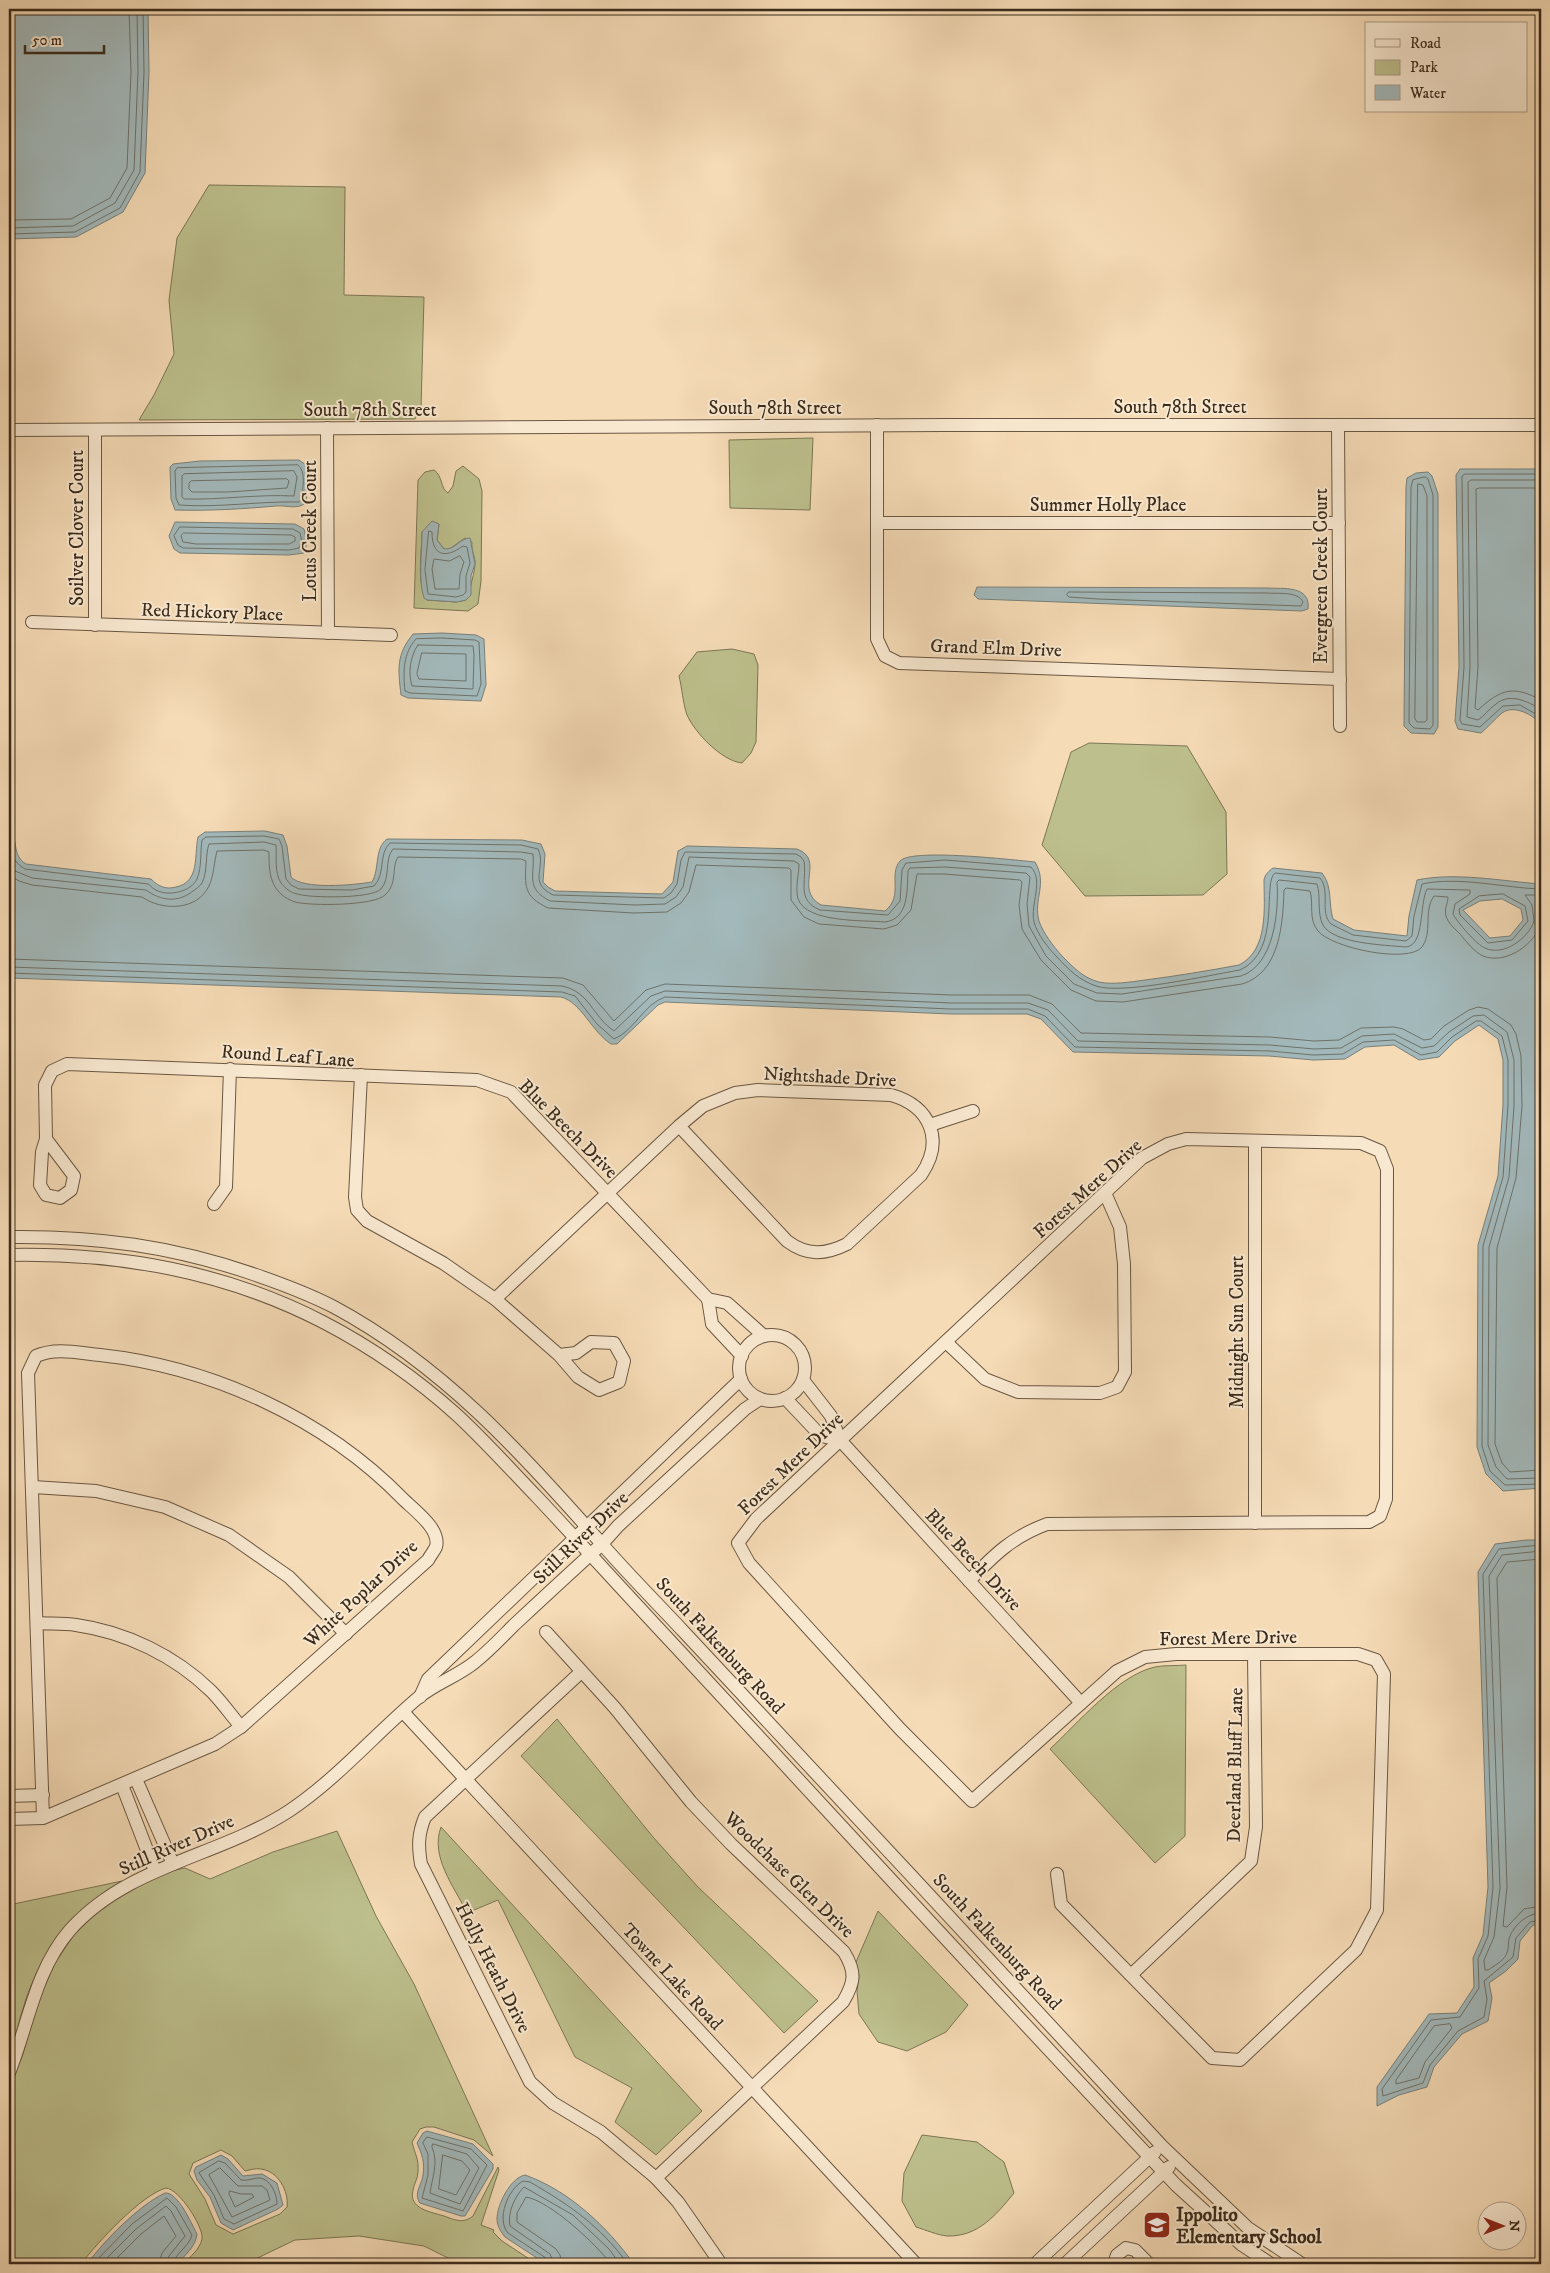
<svg xmlns="http://www.w3.org/2000/svg" width="1550" height="2273" viewBox="0 0 1550 2273" font-family="'IM FELL DW Pica',serif">
<style>
.green{fill:#bdc08d;stroke:#7c7654;fill-rule:evenodd}
.water{fill:#a2b8ba;stroke:#79807a;fill-rule:evenodd}
.lines{fill:none;stroke-linecap:round;stroke-linejoin:round}
.shore{stroke:#6e726a;stroke-width:1}
.minor-casing{stroke:#6a5742;stroke-width:14}
.minor{stroke:#f8e8d0;stroke-width:12}
.labels{text-anchor:middle;stroke-width:4;stroke-linejoin:round;paint-order:stroke}
.street-label{font-size:19px;fill:#3b2b1b;stroke:#f8e8d0}
.poi-label{font-size:19px;font-weight:bold;fill:#3b2b1b;stroke:#f8e8d0;text-anchor:start}
</style>
<rect width="100%" height="100%" fill="#f5dbb6"/>
<filter id="stains"><feTurbulence type="fractalNoise" baseFrequency=".004" numOctaves="4"/><feColorMatrix values="0 0 0 0 .2 0 0 0 0 .09 0 0 0 0 .02 0 0 0 .5 -.17"/></filter>
<radialGradient id="worn" r=".72"><stop offset=".6" stop-color="#630" stop-opacity="0"/><stop offset="1" stop-color="#630" stop-opacity=".3"/></radialGradient>
<g class="green">
<polygon points="209,185 345,187 344,295 424,297 421,408 415,419 139,420 154,395 174,354 169,300 177,238"/>
<polygon points="813,438 810,510 730,508 729,440"/>
<path d="M463,466L479,479L482,491L481,581L478,604L468,611L414,608L418,480L425,472L434,470C443,476 440,488 448,493L453,486L456,471ZM439,524L437,540L444,549L448,550L465,538L472,542C471,549 474,554 475,561C476,568 469,593 466,600L456,602L427,600C416,584 422,552 422,532Z"/>
<path d="M732,649L754,654L758,665L756,742L751,753L742,763C722,761 695,733 687,715C683,704 682,688 679,676L697,652Z"/>
<polygon points="1089,743 1187,746 1226,812 1227,874 1203,895 1085,896 1042,845 1071,752"/>
<path d="M1186,1665L1185,1836L1155,1863L1050,1749C1077,1724 1118,1675 1155,1667C1164,1665 1176,1666 1186,1665Z"/>
<polygon points="557,1719 653,1837 697,1886 818,2001 784,2033 521,1756"/>
<path d="M441,1827L702,2111L656,2155L615,2122L632,2088L575,2057L498,1900L467,1913C454,1886 430,1857 441,1827Z"/>
<path d="M337,1831L376,1916L414,1984L493,2156L474,2140L434,2127H426L420,2129L412,2142C415,2155 419,2158 418,2172C418,2178 414,2184 413,2190C408,2209 431,2212 444,2216C455,2220 463,2224 473,2216L498,2167L499,2170L481,2225L494,2230L493,2232L502,2241L537,2264H460L424,2246L359,2236L295,2240L245,2264H183C190,2257 200,2249 202,2239C204,2227 179,2189 166,2188C141,2195 97,2243 81,2264H9V2087L23,2054L37,2004L55,1963L74,1935L95,1914L125,1892L171,1871L185,1868L210,1879L273,1852ZM221,2150L232,2156L245,2171C250,2170 255,2168 261,2169C278,2171 289,2191 287,2207L280,2214L233,2234L216,2225L205,2199L189,2174L193,2163Z"/>
<path d="M122,1881C75,1907 42,1951 25,2002C19,2020 16,2039 9,2057V1905Z"/>
<polygon points="878,1911 968,2005 946,2032 907,2051 878,2042 859,2014 857,1991 859,1976 856,1962"/>
<path d="M922,2135L977,2142L1004,2162L1014,2193C996,2215 978,2237 947,2236C937,2235 926,2230 916,2227L902,2201L904,2173Z"/>
</g>
<g class="water">
<polygon points="9,9 148,9 149,72 145,173 123,212 76,237 9,239"/>
<path d="M299,460L306,465L308,476L306,503C296,510 288,505 276,506C242,509 209,511 175,510L171,499L170,467L173,464L200,461Z"/>
<path d="M1460,469H1541V725C1534,715 1514,704 1502,713C1495,719 1488,727 1481,733L1458,729L1455,721L1459,667L1456,475Z"/>
<polygon points="1428,472 1432,476 1438,494 1438,727 1434,734 1411,733 1404,726 1406,487 1407,478 1416,473"/>
<path d="M432,521L439,524L437,540L444,549C455,550 460,538 470,538L475,564L471,576V595L466,600L457,602L427,600L424,598C418,581 422,551 422,532Z"/>
<polygon points="175,522 295,524 304,529 307,543 304,553 289,555 180,553 174,549 169,536"/>
<path d="M977,587L1267,588C1283,589 1311,585 1308,609L1302,611L978,599L974,595Z"/>
<path d="M442,633L476,635L484,639L486,685L481,701L408,698L401,695C398,669 396,655 413,634Z"/>
<path d="M9,828C19,839 11,855 26,864L151,879C158,886 165,890 176,887C200,882 194,856 198,837L205,832H211L265,831L283,835L287,846L291,877C303,890 354,885 372,882C380,868 374,849 387,839L522,840L541,844L545,854L543,882L548,887L555,891L662,894L673,882L678,851L687,846L797,849C826,860 793,889 821,905L885,911C904,896 888,875 900,861C911,848 1014,860 1035,862C1048,884 1033,899 1039,921C1043,933 1054,947 1062,956C1073,967 1083,978 1099,982C1113,985 1130,982 1145,980C1176,976 1207,971 1239,965C1269,950 1264,907 1264,880C1265,874 1269,871 1273,868L1322,873C1333,887 1328,903 1333,919L1354,930L1407,936L1409,916L1417,880C1456,872 1501,881 1541,884V1488L1503,1491L1486,1474L1477,1447L1478,1245L1498,1176L1503,1105V1060L1498,1039L1479,1025L1455,1041L1439,1057L1419,1060L1394,1045L1365,1047L1345,1059L1313,1060L1269,1056L1073,1052L1041,1019L1027,1014H951L665,1002L658,1005L617,1044H611C592,1032 581,1002 561,997L9,978ZM1502,899L1521,909L1523,920L1510,936L1490,938L1463,910L1480,901Z"/>
<polygon points="1526,1540 1541,1540 1541,1925 1533,1925 1520,1941 1518,1959 1506,1971 1489,1983 1492,1998 1488,2021 1462,2034 1434,2067 1427,2087 1399,2095 1377,2106 1377,2087 1429,2014 1457,2013 1474,1987 1473,1958 1483,1935 1488,1887 1478,1572 1495,1544"/>
<path d="M427,2131L473,2144L493,2164V2169L465,2216H461L420,2203C413,2193 422,2185 423,2175C425,2163 422,2154 417,2143L423,2133Z"/>
<polygon points="221,2155 228,2159 243,2176 262,2174 277,2183 283,2205 278,2209 233,2230 221,2223 210,2197 197,2180 194,2171 196,2167"/>
<path d="M525,2175C570,2191 607,2227 634,2264H546L505,2237C501,2232 497,2226 497,2219C497,2205 510,2178 525,2175Z"/>
<path d="M165,2193C178,2192 191,2223 197,2234C196,2246 185,2256 176,2264H87C105,2240 138,2206 165,2193Z"/>
</g>
<g class="lines">
<g class="shore">
<polyline points="9,220 71,219 110,198 127,168 131,72 129,9"/>
<polyline points="9,228 73,226 115,203 134,170 138,72 137,9"/>
<polyline points="9,234 75,232 120,208 140,172 144,72 143,9"/>
<path d="M298,465C307,472 302,489 302,499L299,502C259,501 219,508 179,505L176,498L175,471L177,468Z"/>
<path d="M294,471L297,477L294,496C258,494 221,500 184,499L182,497V476L184,474Z"/>
<polyline points="1541,474 1465,474 1462,476 1464,667 1460,720 1462,724 1480,727 1503,706 1520,705 1541,717"/>
<polygon points="1425,477 1428,479 1433,495 1433,725 1430,729 1414,728 1409,723 1411,487 1413,480"/>
<polygon points="287,479 289,481 287,488 228,492 192,492 189,489 189,483 191,481"/>
<path d="M1541,480H1471L1468,482L1470,667L1467,717L1478,720C1484,716 1489,709 1496,704C1510,692 1528,702 1541,709"/>
<polygon points="1418,484 1423,485 1427,496 1427,720 1425,722 1417,722 1415,719"/>
<path d="M1541,488H1479L1476,489L1478,667L1475,708L1478,710C1501,689 1513,685 1541,700"/>
<polygon points="180,527 293,529 300,533 302,542 299,548 289,550 183,548 178,545 174,536"/>
<path d="M429,531L432,532C432,556 445,559 463,546L467,547L470,563L466,576V592L463,595L456,597L428,594L425,570Z"/>
<polygon points="184,533 291,535 295,537 295,541 289,544 196,544 183,542 181,536"/>
<polygon points="460,556 464,562 460,574 459,589 435,589 432,569 434,559 449,561"/>
<path d="M1069,592L1267,593C1278,594 1298,591 1303,602L1301,606L1098,599L1069,597L1067,595Z"/>
<path d="M442,638L475,640L479,642L481,684L477,696L410,693L405,691C403,672 403,653 416,639Z"/>
<path d="M418,645L473,646L474,655L473,689L412,686C408,673 410,656 418,645Z"/>
<polygon points="422,653 466,654 466,681 419,679 417,674"/>
<path d="M9,840C10,853 13,862 25,869L148,884C151,886 154,890 158,891C169,896 191,892 197,879C202,867 200,853 202,840L206,837L264,836L279,839L282,846L286,879L291,885L299,889L352,890L374,886C386,874 378,854 390,843L521,845L538,849C547,868 527,882 553,895L664,898L671,893L677,884L681,860L685,852L796,854L801,857L804,861C807,882 796,900 820,910L888,915L900,901L902,870L906,863L945,860L1031,867C1044,881 1030,904 1034,922C1037,934 1049,949 1057,957C1069,970 1079,980 1096,986C1122,995 1210,975 1240,970C1282,951 1262,882 1275,873L1320,878C1331,891 1319,912 1331,924L1353,935L1406,941L1412,936L1414,916L1422,884C1459,876 1504,888 1541,889"/>
<path d="M9,864L15,871L32,878L146,890C161,901 178,903 193,891C196,889 200,886 202,883C208,871 205,855 209,844L264,842L276,845C277,857 274,872 281,883C285,888 291,893 297,894C310,898 371,899 381,889C391,877 384,860 393,849L521,852L533,854C535,876 525,888 550,901L635,905L665,904L676,897L683,887L689,857L794,861L799,864C799,874 795,888 798,899C807,923 863,920 885,922C909,919 907,890 908,871L910,868L945,867L1026,873L1030,877L1027,904L1029,926L1046,956L1074,984L1097,993L1122,994L1241,976C1274,965 1279,912 1277,882L1279,880L1317,884C1321,896 1317,910 1322,923C1330,944 1386,945 1406,947C1425,945 1419,905 1427,889L1470,890V894L1455,904L1453,914C1457,922 1477,945 1485,948C1503,957 1529,938 1534,921L1532,905L1525,895H1541"/>
<path d="M9,875L19,881L32,885L142,897C162,911 197,911 209,886C214,875 214,862 217,851L264,850L269,852C269,867 269,883 281,894C285,898 290,900 295,902C310,906 374,906 385,895C398,883 391,868 398,857L521,859L526,861C525,886 523,896 548,908L634,913L667,912L681,903L689,892L696,865L789,868L791,870V900L804,917L819,924L884,929L897,925L911,910L917,874H944L1020,880L1022,882L1019,905L1022,929L1041,960L1071,990L1096,1001L1123,1002L1242,984C1280,973 1283,923 1284,890L1286,888L1310,891C1314,904 1308,919 1318,931C1332,948 1408,964 1422,947C1433,933 1423,910 1434,896L1448,897C1448,903 1444,909 1446,916C1448,923 1455,929 1460,934C1466,941 1474,952 1483,956C1505,965 1535,945 1541,923"/>
<polygon points="1503,894 1525,906 1528,921 1512,940 1488,943 1460,915 1459,909 1479,896"/>
<polyline points="9,959 563,978 583,985 614,1021 646,990 665,984 952,995 1029,995 1052,1004 1081,1033 1270,1037 1314,1041 1339,1040 1361,1028 1394,1027 1403,1029 1424,1040 1431,1039 1444,1026 1469,1010 1478,1007 1488,1009 1511,1025 1516,1034 1521,1056 1522,1106 1516,1178 1497,1248 1495,1444 1502,1463 1510,1472 1541,1470"/>
<path d="M9,967L562,986C590,992 592,1016 614,1031L651,996L665,991L952,1003H1028L1048,1010L1078,1041L1270,1045L1314,1049L1341,1048L1362,1036L1394,1034L1422,1048L1434,1046L1449,1032L1473,1016L1484,1015L1507,1032L1514,1060V1106L1509,1177L1489,1247L1488,1445L1496,1467L1507,1479L1541,1478"/>
<path d="M9,973L562,992L575,996L597,1024L614,1039C634,1031 644,1004 665,997L951,1009H1028L1045,1016L1075,1047L1270,1051L1313,1055L1343,1054L1363,1042L1394,1040L1421,1055L1437,1052L1452,1037L1476,1021H1481L1502,1036L1508,1060V1105L1503,1177L1483,1246L1482,1446L1490,1471L1505,1485L1541,1484"/>
<polyline points="1541,1545 1499,1549 1483,1574 1493,1887 1488,1936 1478,1959 1479,1988 1460,2017 1431,2020 1382,2089 1383,2096 1423,2083 1430,2065 1458,2031 1484,2017 1487,1999 1484,1981 1513,1957 1516,1938 1530,1922 1541,1920"/>
<path d="M1541,1551L1502,1555L1489,1576L1500,1888L1494,1937L1484,1960L1485,1970H1488C1494,1966 1503,1961 1506,1955C1509,1950 1508,1944 1509,1939C1513,1925 1528,1913 1541,1913"/>
<polyline points="1541,1559 1507,1562 1497,1578 1507,1887 1503,1926 1507,1927 1524,1909 1541,1906"/>
<polygon points="1450,2024 1452,2028 1425,2062 1419,2078 1396,2084 1396,2080 1434,2026"/>
<polygon points="427,2137 471,2149 487,2165 463,2211 422,2198 428,2175 428,2154 423,2143"/>
<path d="M433,2144L467,2154L479,2168L460,2204L430,2193C432,2178 439,2163 432,2147Z"/>
<polygon points="443,2155 462,2161 470,2170 456,2195 439,2189"/>
<path d="M219,2161L225,2163L241,2180C247,2181 251,2179 257,2178C270,2177 277,2194 277,2204L234,2224L224,2219L214,2195L199,2173Z"/>
<polygon points="220,2168 238,2186 262,2186 267,2190 270,2200 232,2217 209,2175"/>
<polygon points="230,2191 241,2194 252,2194 254,2197 235,2207 229,2194"/>
<path d="M93,2264L132,2224L167,2198L176,2207L192,2235C189,2247 175,2253 173,2264"/>
<polyline points="101,2264 136,2229 166,2206 171,2211 185,2236 169,2256 166,2264"/>
<polyline points="111,2264 141,2234 164,2216 176,2236 162,2253 159,2264"/>
<path d="M548,2264L546,2258L508,2233C496,2219 508,2189 523,2181L530,2182C571,2206 599,2225 628,2264"/>
<path d="M554,2264L550,2254L510,2226C507,2213 515,2196 524,2187L573,2215L609,2249L620,2264"/>
<path d="M562,2264L560,2255L556,2249L517,2222V2213L526,2197C550,2201 596,2244 611,2264"/>
</g>
<g class="minor-casing">
<g id="minor">
<polyline points="877,425 877,639 885,656 899,663 1340,679"/>
<polyline points="1338,425 1340,726"/>
<polyline points="327,428 328,633"/>
<polyline points="9,430 944,425 1541,425"/>
<polyline points="877,523 1339,523"/>
<polyline points="32,622 391,635"/>
<polyline points="95,625 95,430"/>
<polyline points="361,1075 355,1197 357,1210 367,1221 443,1263 495,1299 559,1355 578,1377 599,1390 619,1382 624,1361 614,1343 591,1342 576,1353 559,1355"/>
<polyline points="930,1125 973,1111"/>
<polyline points="46,1139 74,1176 71,1190 60,1198 46,1195 40,1185 42,1152 46,1139 45,1085 52,1071 67,1064 477,1080 511,1092 708,1299 727,1303 764,1336"/>
<polyline points="1255,1141 1255,1523"/>
<polyline points="214,1204 226,1187 230,1069"/>
<path d="M9,1237C97,1236 172,1246 256,1275C282,1284 309,1294 334,1307C442,1365 521,1452 601,1543C627,1573 656,1602 684,1632C844,1803 1003,1974 1162,2146L1248,2228L1302,2264"/>
<path d="M9,1255C120,1253 224,1271 323,1322C371,1347 417,1379 457,1415C485,1441 511,1470 538,1498C584,1547 629,1597 675,1646C842,1826 1007,2007 1176,2185L1242,2245L1271,2264"/>
<path d="M495,1299L679,1126L703,1106L735,1093L758,1090L891,1095C930,1106 945,1140 921,1175L847,1244C825,1255 807,1256 787,1241L679,1126"/>
<polyline points="708,1299 712,1324 742,1356"/>
<circle cx="772" cy="1368" r="33"/>
<polyline points="947,1343 985,1379 1018,1392 1100,1393 1117,1387 1125,1372 1124,1264 1120,1227 1105,1193"/>
<polyline points="803,1380 831,1416 840,1440 1081,1703"/>
<polyline points="785,1398 821,1436 840,1440"/>
<polyline points="33,1487 96,1491 165,1507 229,1535 289,1577 346,1634"/>
<path d="M969,1581C994,1555 1012,1537 1047,1524L1369,1522L1380,1516L1386,1499L1387,1169L1380,1151L1361,1143L1186,1139L1168,1144L1142,1158L756,1519L738,1543L749,1563L900,1729L972,1801L1117,1671L1145,1657L1176,1654H1358L1376,1660L1384,1674L1377,1910L1356,1950L1240,2060L1212,2058L1061,1904L1057,1874"/>
<path d="M37,1623C50,1624 63,1623 76,1625C126,1632 175,1656 211,1691C222,1702 231,1715 241,1727"/>
<path d="M546,1632L615,1708L691,1802L731,1844L844,1952C856,1972 855,1982 843,2002L656,2178"/>
<path d="M581,1672L425,1817C418,1834 418,1846 421,1864L530,2082L553,2103L601,2132L656,2178L678,2202L721,2264"/>
<polyline points="420,1697 428,1679 741,1379"/>
<polyline points="404,1713 916,2264"/>
<polyline points="136,1779 173,1864"/>
<polyline points="122,1785 155,1871"/>
<polyline points="9,1796 43,1795"/>
<path d="M9,1819L43,1818L215,1744L241,1727L428,1560C430,1556 434,1551 436,1547C441,1529 414,1510 403,1499C324,1418 211,1367 100,1355C79,1353 56,1347 36,1356L28,1373L43,1818"/>
<polyline points="1131,1975 1251,1861 1256,1827 1254,1654"/>
<path d="M9,2073C28,2026 35,1970 70,1930C128,1865 218,1857 289,1811C337,1779 375,1734 419,1697C436,1683 458,1676 475,1662C489,1651 501,1638 514,1625C543,1598 572,1571 602,1544L618,1526L745,1409L760,1399"/>
<polyline points="1035,2264 1155,2152"/>
<polyline points="1065,2264 1169,2167"/>
<polyline points="1114,2264 1117,2255 1126,2248 1135,2250 1149,2264"/>
</g>
</g>
<use href="#minor" class="minor"/>
</g>
<defs>
<g id="school-square" transform="scale(1.4375)"><rect x="-9" y="-9" width="18" height="18" rx="4" fill="#8f2418" stroke="#f8e8d0"/><path d="M0-5L7-2L0 1L-7-2ZM-4 1L0 2.5L4 1V4Q0 6-4 4Z" fill="#fff"/></g>
</defs>
<g fill-rule="evenodd">
<use href="#school-square" x="1157" y="2225"/>
</g>
<g class="labels">
<g class="street-label">
<text x="1180" y="413">South 78th Street</text>
<text x="775" y="414">South 78th Street</text>
<text x="370" y="416">South 78th Street</text>
<text x="1108" y="511">Summer Holly Place</text>
<text transform="translate(76 528) rotate(-90)" y="7">Soilver Clover Court</text>
<text transform="translate(309 531) rotate(-90)" y="7">Lotus Creek Court</text>
<text transform="translate(1320 576) rotate(-90)" y="7">Evergreen Creek Court</text>
<text transform="translate(212 611) rotate(2)" y="7">Red Hickory Place</text>
<text transform="translate(996 647) rotate(2)" y="7">Grand Elm Drive</text>
<text transform="translate(288 1055) rotate(4)" y="7">Round Leaf Lane</text>
<text transform="translate(830 1076) rotate(3)" y="7">Nightshade Drive</text>
<text transform="translate(569 1128) rotate(45)" y="7">Blue Beech Drive</text>
<text transform="translate(1087 1188) rotate(-42)" y="7">Forest Mere Drive</text>
<text transform="translate(1236 1332) rotate(-90)" y="7">Midnight Sun Court</text>
<text transform="translate(790 1463) rotate(-44)" y="7">Forest Mere Drive</text>
<text transform="translate(580 1537) rotate(-44)" y="7">Still River Drive</text>
<text transform="translate(974 1559) rotate(47)" y="7">Blue Beech Drive</text>
<text transform="translate(360 1593) rotate(-43)" y="7">White Poplar Drive</text>
<text transform="translate(1228 1637) rotate(-1)" y="7">Forest Mere Drive</text>
<text transform="translate(721 1645) rotate(47)" y="7">South Falkenburg Road</text>
<text transform="translate(1234 1765) rotate(-89)" y="7">Deerland Bluff Lane</text>
<text transform="translate(176 1844) rotate(-24)" y="7">Still River Drive</text>
<text transform="translate(790 1874) rotate(44)" y="7">Woodchase Glen Drive</text>
<text transform="translate(998 1941) rotate(47)" y="7">South Falkenburg Road</text>
<text transform="translate(494 1967) rotate(63)" y="7">Holly Heath Drive</text>
<text transform="translate(673 1976) rotate(47)" y="7">Towne Lake Road</text>
</g>
<g class="poi-label">
<text x="1176" y="2221">Ippolito<tspan x="1176" dy="22">Elementary School</tspan></text>
</g>
</g>
<rect width="1550" height="2273" fill="none" stroke="#f5dbb6" stroke-width="30"/>
<rect x="10" y="10" width="1530" height="2253" fill="none" stroke="#3b2b1b" stroke-width="2.5"/>
<rect x="15" y="15" width="1520" height="2243" fill="none" stroke="#3b2b1b"/>
<rect x="1365" y="22" width="162" height="90" fill="#f8e8d0" stroke="#ac9c88"/>
<rect x="1375" y="39" width="25" height="8" fill="#f8e8d0" stroke="#ac9c88"/>
<text x="1410" y="48" font-size="15" fill="#3b2b1b">Road</text>
<rect x="1375" y="60" width="25" height="15" fill="#bdc08d" stroke="#ac9c88"/>
<text x="1410" y="72" font-size="15" fill="#3b2b1b">Park</text>
<rect x="1375" y="85" width="25" height="15" fill="#a2b8ba" stroke="#ac9c88"/>
<text x="1410" y="98" font-size="15" fill="#3b2b1b">Water</text>
<g transform="translate(1502 2226) rotate(90)"><circle r="24" fill="#f8e8d0" stroke="#ac9c88"/>
<path d="M0-4L9 19L0 12L-9 19Z" fill="#8f2418"/>
<text y="-8" font-size="14" font-weight="bold" text-anchor="middle" fill="#3b2b1b">N</text>
</g>
<path d="M25 45v8h79v-8" fill="none" stroke="#3b2b1b" stroke-width="2.5"/>
<text x="32" y="45" font-size="15" fill="#3b2b1b" stroke="#f8e8d0" stroke-width="4" paint-order="stroke">50 m</text>
<rect width="100%" height="100%" filter="url(#stains)"/>
<rect width="100%" height="100%" fill="url(#worn)"/>
</svg>
